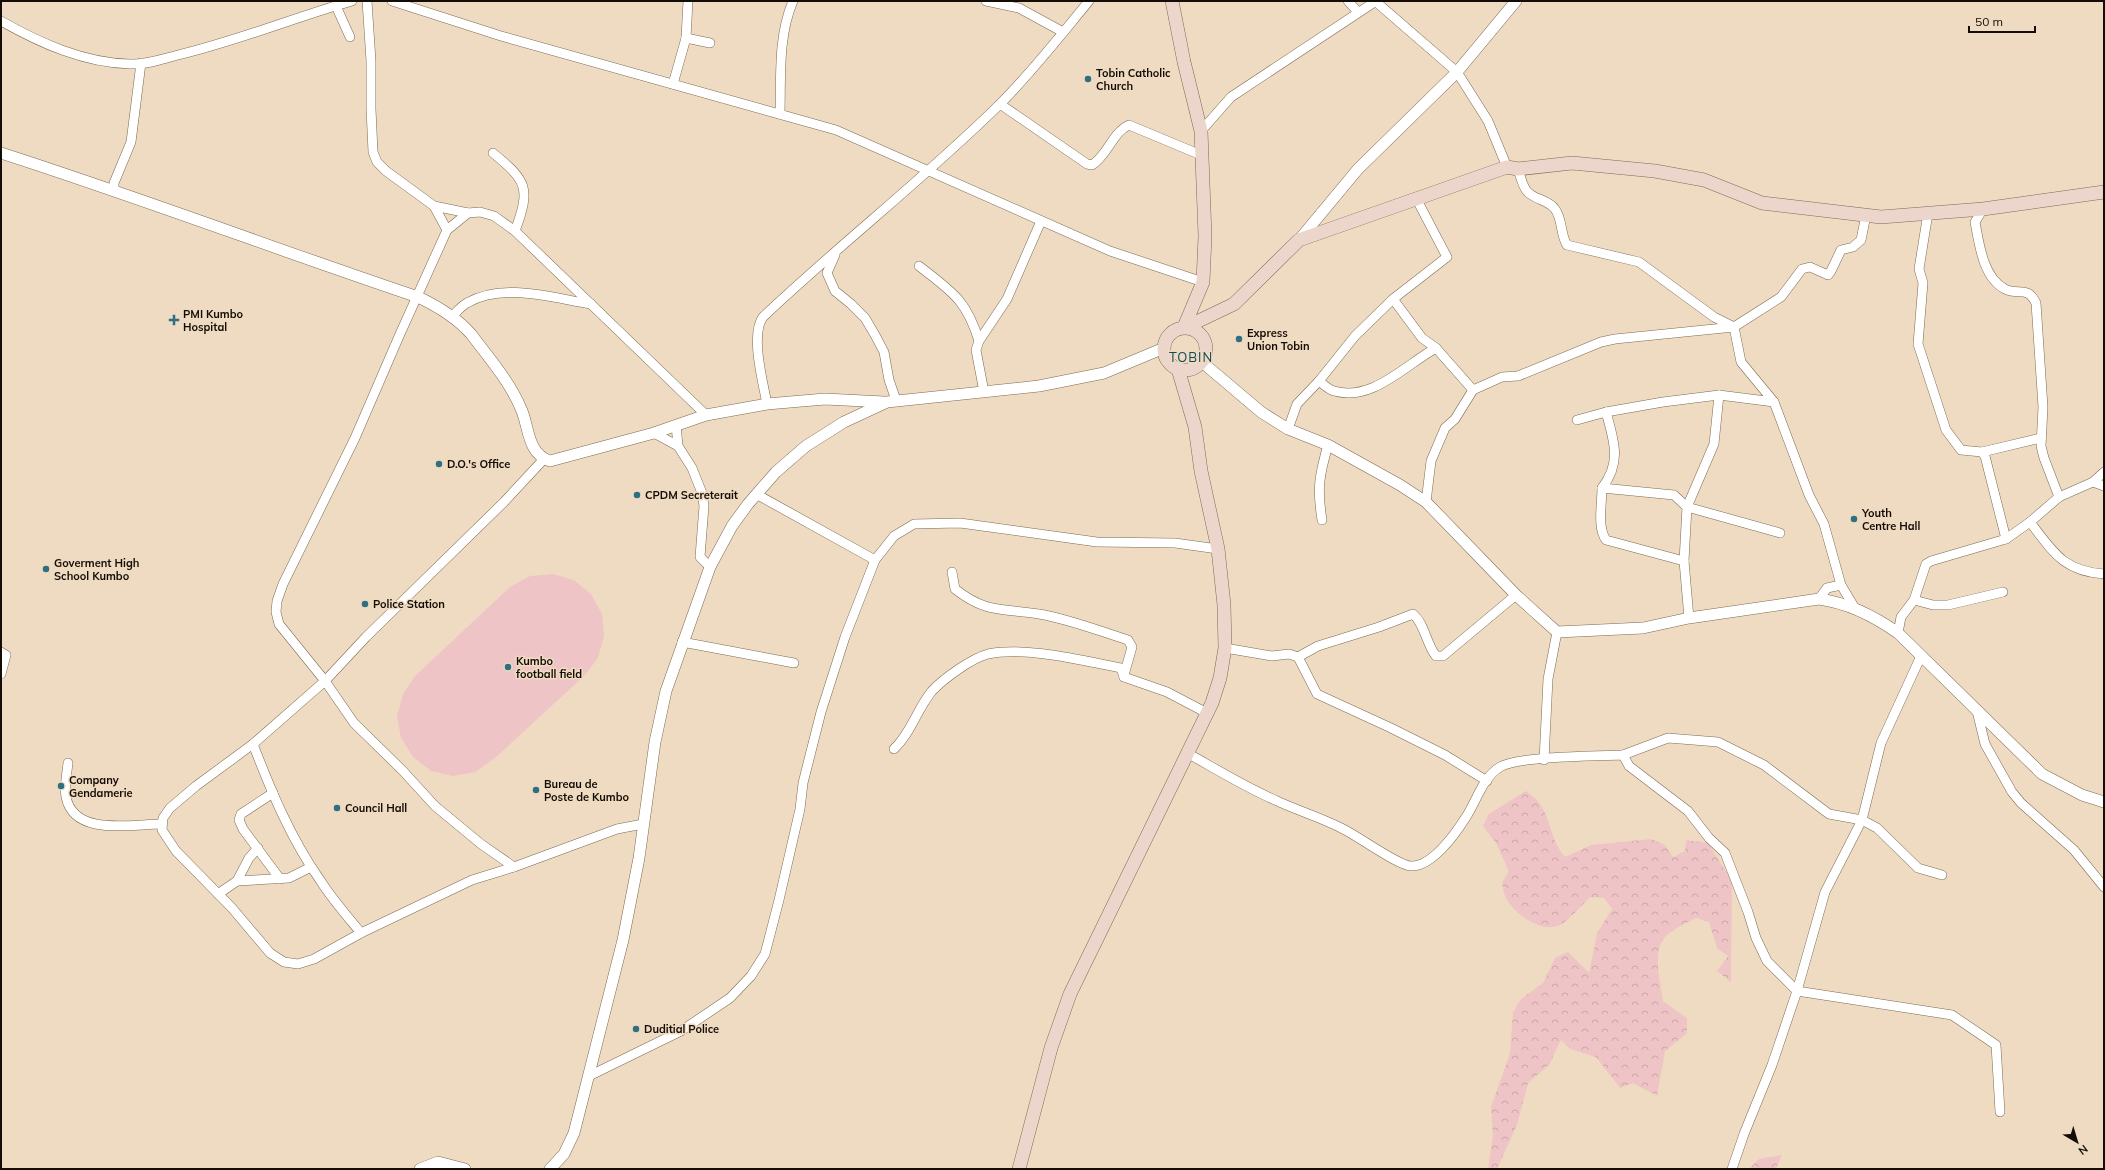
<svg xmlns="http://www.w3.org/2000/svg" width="2105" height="1170" viewBox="0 0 2105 1170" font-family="Mulish,sans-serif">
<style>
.forest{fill:url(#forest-crowns)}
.park{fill:#efc4c6}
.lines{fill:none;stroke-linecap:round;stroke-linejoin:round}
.minor-casing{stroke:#7c6a53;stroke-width:10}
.tertiary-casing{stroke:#7c6a53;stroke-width:12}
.secondary-casing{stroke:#7c6a53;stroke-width:14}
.minor{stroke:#fff;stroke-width:9}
.tertiary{stroke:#fff;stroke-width:11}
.secondary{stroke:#ecd6cc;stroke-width:13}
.poi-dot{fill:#2e6f82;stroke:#efdbc1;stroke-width:1.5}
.labels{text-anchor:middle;stroke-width:3;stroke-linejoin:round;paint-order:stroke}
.poi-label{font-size:11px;font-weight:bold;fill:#140d05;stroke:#efdbc1;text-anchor:start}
.quarter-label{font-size:13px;letter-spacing:1px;fill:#124958;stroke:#efdbc1}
</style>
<defs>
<pattern id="forest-crowns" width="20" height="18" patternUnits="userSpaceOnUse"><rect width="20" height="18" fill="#efc4c6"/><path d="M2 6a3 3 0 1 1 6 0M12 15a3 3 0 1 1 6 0" fill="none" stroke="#cca7a9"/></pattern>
</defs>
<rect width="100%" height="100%" fill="#efdbc1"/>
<g class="forest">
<path d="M1526,791C1553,808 1546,834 1565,857L1591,845L1651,839L1665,845L1673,857L1685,851L1686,840L1708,843L1732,881L1731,982L1717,971L1728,956L1717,948L1709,922L1696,918C1685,924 1669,930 1662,941C1653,957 1661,984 1663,1001L1687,1018V1033L1665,1051L1657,1096L1633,1083L1620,1088L1596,1057L1570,1049L1561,1040L1549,1065L1528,1083L1517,1125L1497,1169H1488L1493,1135L1491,1107L1510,1053L1513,1012L1521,999L1543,983L1555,958L1568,952L1589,973L1597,933L1612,909L1604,898L1590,897C1582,905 1569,920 1560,925C1542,934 1514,914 1506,898C1504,894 1503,888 1502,883L1509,871L1496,843L1483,826L1489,814Z"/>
<polygon points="1782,1155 1776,1169 1749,1169 1759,1159"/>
</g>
<polygon class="park" points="553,574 574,580 591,594 602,614 604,636 598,658 584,676 494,759 475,772 453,776 431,771 413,757 401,738 397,716 403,694 415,676 510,587 530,576"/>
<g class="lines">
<g class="minor-casing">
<g id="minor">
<polyline points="367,1 371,61 371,109 373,152 377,162 386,171 434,206 468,213"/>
<polyline points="392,1 501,36 836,130 1110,251 1203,282"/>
<polyline points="986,1 1019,8 1063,32"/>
<polyline points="1348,1 1358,12"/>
<polyline points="1375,1 1457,72 1488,121 1507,167"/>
<polyline points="336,6 350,37"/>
<path d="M1,21C40,43 84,63 130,64C146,65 162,59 178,55C237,41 293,18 352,1"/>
<polyline points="686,38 688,1"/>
<polyline points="673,84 686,38 710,43"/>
<path d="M1000,104L1087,164L1092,165C1108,155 1112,133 1129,125L1201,155"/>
<path d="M780,114C781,76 778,36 793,1"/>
<polyline points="1201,131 1231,97 1376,1"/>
<path d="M493,153C527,181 531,188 515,231"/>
<path d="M1518,169C1520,175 1522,184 1526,190C1533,200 1548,199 1555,209C1563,220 1560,234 1567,245L1639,262L1714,317L1734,327L1741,362L1774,402L1809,495L1824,524L1841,585L1856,610"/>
<polyline points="114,190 114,183 131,142 141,63"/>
<polyline points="434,206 447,230"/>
<path d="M1983,209L1975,222C1979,243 1983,278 2005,289C2019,296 2027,285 2036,303L2043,407L2041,446L2044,458L2059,497"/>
<polyline points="1928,213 1919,269 1923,283 1918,344 1946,430 1961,450 1982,452 2041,438"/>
<polyline points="835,255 827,273 835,291 851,304 865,318 875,335 884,352 889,380 896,400"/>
<path d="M919,266C952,292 966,299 979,341"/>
<polyline points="1393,299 1422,338 1436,348 1473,390"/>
<path d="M451,317C456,313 461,306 467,303C503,282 552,298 591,304"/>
<path d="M1319,381C1323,384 1329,390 1334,391C1372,402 1405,365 1436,348"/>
<polyline points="984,392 976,350 979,341 1007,299 1041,221"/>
<polyline points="1719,395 1714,444 1687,507 1780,533"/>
<path d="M767,404C763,382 750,335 763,317C840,244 924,179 1000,104C1032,72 1060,36 1089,1"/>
<path d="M1606,412C1614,441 1622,462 1602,488L1674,495L1687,507L1684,561L1689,618"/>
<polyline points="1577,420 1606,412 1663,402 1719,395 1774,402"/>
<polyline points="676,425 678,446 692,468 702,493 704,506 700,557 710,567"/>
<polyline points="1288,429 1297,404 1319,381 1355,336 1393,299 1447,257 1417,200"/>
<polyline points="654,433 678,446"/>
<polyline points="1982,452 1985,456 2006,539"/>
<polyline points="544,459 504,502 366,637 325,681 253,744 196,786 170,808 163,818 162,830 176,851 232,908 270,953 284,962 298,964 314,959 361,933 472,880 514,867 617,829 643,824"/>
<polyline points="2093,482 2104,486"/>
<path d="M1602,488C1602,504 1597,527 1606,540L1684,561"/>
<polyline points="756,494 875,560"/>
<polyline points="1426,502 1431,461 1445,428 1455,419 1473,390 1502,377 1518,376 1601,342 1615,339 1734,327 1781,297 1802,269 1810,267 1828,275 1831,271 1841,250 1853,247 1861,240 1866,215"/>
<path d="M1322,520C1317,489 1319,476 1328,445"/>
<path d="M2030,522C2053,552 2063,571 2104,574"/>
<path d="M952,572L955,589C987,614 1002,608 1039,614C1069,619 1099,631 1128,640L1132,647L1124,675"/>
<polyline points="1819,599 1827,588 1841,585"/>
<polyline points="1914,600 1933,605 1948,605 2003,592"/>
<polyline points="1898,633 1901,617 1914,600 1926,564 1931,561 2006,539 2030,522 2059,497 2093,482 2104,472"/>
<polyline points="682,642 794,663"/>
<polyline points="1225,648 1272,656 1289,654 1298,657 1317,694 1391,728 1445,755 1487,781"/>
<polyline points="1,652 6,655 1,674"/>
<path d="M1298,657L1318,646L1379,627L1413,614C1425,624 1426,644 1436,656H1443L1516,595"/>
<polyline points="1124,677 1167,692 1207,713"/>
<polyline points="1977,711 1985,744 2012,792 2021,803 2074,850 2104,887"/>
<path d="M253,744C271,791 291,839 320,880C332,899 347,916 361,933"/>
<path d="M894,749C911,733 917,709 932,691C943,679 972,658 988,654C1025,646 1084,661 1121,668L1124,677"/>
<path d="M1187,753C1216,769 1245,787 1275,800C1298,811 1323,818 1345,830C1359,837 1399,866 1411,866C1432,867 1456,833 1466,817C1476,802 1483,777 1500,767C1519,756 1597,756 1623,755L1629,766L1688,811L1709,838L1725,853L1748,912L1756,938L1767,961L1797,991L1952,1015L1996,1045L2000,1112"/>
<polyline points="1623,755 1668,738 1718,742 1764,765 1829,814 1862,820 1877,828 1918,868 1942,875"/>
<polyline points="1544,760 1548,679 1557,632"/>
<path d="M68,763C67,773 64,786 66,797C74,837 132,824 161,824"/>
<polyline points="273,793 241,814 239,820 243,829 280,879"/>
<polyline points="514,867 481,844 435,806 403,771 354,723 325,681 279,624 276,612 277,601 283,584 355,438 400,334 447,230 468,213 480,212 494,216 515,231 706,415"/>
<polyline points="237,881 249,858 258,848"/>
<polyline points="218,894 237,881 289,878 311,867"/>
<polyline points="589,1076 681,1031 730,998 751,976 765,954 779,900 800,809 803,783 821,712 845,637 875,560 894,536 914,524 960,523 1097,542 1175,543 1218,549"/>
<polyline points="1732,1169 1744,1134 1772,1065 1797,991 1825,892 1862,820 1881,743 1921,656"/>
</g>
</g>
<g class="tertiary-casing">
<g id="tertiary">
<path d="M1,153C141,198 278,250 418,297C437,306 457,318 471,334C489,358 511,383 522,411C529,429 528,454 550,461L654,433L706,415L767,404L825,399L884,402"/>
<polyline points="1299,240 1358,169 1457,72 1516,1"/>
<path d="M1202,362L1261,412L1288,429L1328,445L1400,485L1426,502L1516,595L1557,632L1643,628L1689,618L1819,599C1848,603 1874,616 1898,633L2042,774L2082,795L2104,802"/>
<polyline points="420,1169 438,1162 465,1169"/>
<polyline points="550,1169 564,1154 574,1133 623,940 639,858 655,742 666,691 710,567 732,526 748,504 776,472 806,446 844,422 887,402 1039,386 1104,373 1164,348"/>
</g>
</g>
<g class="secondary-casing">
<g id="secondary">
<polyline points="1172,1 1184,62 1201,131 1205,236 1203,282 1184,327"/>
<polyline points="1186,327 1234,304 1299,240 1507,167 1518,169 1572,163 1655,171 1704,180 1762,203 1881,217 1983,209 2104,192"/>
<circle cx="1185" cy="349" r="21"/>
<polyline points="1019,1169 1051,1048 1070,994 1212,703 1220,678 1225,648 1224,605 1218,549 1201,471 1195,427 1178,369"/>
</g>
</g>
<use href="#minor" class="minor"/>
<use href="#tertiary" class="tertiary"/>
<use href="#secondary" class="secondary"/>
</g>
<g class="poi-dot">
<circle cx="1088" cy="79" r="4"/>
<path d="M172 314h4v4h4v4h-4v4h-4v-4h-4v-4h4z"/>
<circle cx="1239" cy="339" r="4"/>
<circle cx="439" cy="464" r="4"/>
<circle cx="637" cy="495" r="4"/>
<circle cx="1854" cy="519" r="4"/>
<circle cx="46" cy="569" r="4"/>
<circle cx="365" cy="604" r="4"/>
<circle cx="508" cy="667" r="4"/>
<circle cx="61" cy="786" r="4"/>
<circle cx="536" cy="790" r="4"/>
<circle cx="337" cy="808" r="4"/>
<circle cx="636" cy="1029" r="4"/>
</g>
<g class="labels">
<g class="poi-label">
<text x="1096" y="77">Tobin Catholic<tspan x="1096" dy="13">Church</tspan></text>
<text x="183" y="318">PMI Kumbo<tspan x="183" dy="13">Hospital</tspan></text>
<text x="1247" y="337">Express<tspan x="1247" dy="13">Union Tobin</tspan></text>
<text x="447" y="468">D.O.'s Office</text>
<text x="645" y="499">CPDM Secreterait</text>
<text x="1862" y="517">Youth<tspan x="1862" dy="13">Centre Hall</tspan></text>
<text x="54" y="567">Goverment High<tspan x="54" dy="13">School Kumbo</tspan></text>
<text x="373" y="608">Police Station</text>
<text x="516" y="665">Kumbo<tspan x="516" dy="13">football field</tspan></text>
<text x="69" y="784">Company<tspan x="69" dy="13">Gendamerie</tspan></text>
<text x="544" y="788">Bureau de<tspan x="544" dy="13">Poste de Kumbo</tspan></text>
<text x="345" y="812">Council Hall</text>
<text x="644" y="1033">Duditial Police</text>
</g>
<g class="quarter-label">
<text x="1191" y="362">TOBIN</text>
</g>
</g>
<rect width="2105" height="1170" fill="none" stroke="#140d05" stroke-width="4"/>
<g transform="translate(2077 1142) rotate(142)" stroke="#efdbc1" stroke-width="3" paint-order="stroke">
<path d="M0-3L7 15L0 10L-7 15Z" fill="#140d05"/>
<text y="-6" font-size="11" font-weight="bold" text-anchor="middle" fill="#140d05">N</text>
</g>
<path d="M1969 26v6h66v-6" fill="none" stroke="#140d05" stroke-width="2"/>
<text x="1975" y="26" font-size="12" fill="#140d05" stroke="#efdbc1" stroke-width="3" paint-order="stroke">50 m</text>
</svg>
